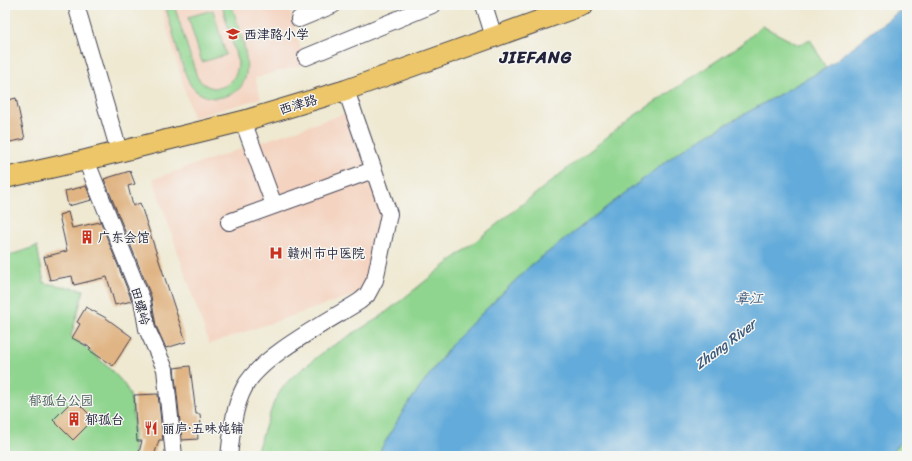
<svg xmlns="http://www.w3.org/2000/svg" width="912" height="461" viewBox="0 0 912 461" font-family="Sriracha,'LXGW WenKai TC',sans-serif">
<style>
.built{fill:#f4d3c0}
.green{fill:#90d58f;stroke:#597c65}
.water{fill:#63abda;stroke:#42668a}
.building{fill:#e0b483}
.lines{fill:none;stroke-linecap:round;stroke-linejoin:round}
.minor-casing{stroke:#414052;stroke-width:18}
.major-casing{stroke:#414052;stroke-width:22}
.minor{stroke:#fff;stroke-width:16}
.major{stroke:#ecc669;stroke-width:20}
.labels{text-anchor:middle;stroke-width:3;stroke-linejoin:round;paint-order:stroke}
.poi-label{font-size:13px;fill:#22223b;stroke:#f6f6f2;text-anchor:start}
.street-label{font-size:13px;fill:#22223b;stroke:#f6f6f2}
.park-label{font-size:13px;fill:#435854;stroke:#f6f6f2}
.water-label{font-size:14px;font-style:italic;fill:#3c597b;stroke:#f6f6f2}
.district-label{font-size:17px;font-weight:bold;letter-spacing:1px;fill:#22223b;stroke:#f6f6f2}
</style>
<rect width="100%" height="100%" fill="#f6f6f2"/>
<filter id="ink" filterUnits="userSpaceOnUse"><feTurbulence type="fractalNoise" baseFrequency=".025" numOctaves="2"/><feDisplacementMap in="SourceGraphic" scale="8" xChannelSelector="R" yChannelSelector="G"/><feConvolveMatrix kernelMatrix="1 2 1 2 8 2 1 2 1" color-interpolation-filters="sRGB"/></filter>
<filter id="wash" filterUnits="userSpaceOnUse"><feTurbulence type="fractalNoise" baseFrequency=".012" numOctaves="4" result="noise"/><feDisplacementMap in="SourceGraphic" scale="16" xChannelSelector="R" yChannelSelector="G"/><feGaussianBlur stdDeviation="0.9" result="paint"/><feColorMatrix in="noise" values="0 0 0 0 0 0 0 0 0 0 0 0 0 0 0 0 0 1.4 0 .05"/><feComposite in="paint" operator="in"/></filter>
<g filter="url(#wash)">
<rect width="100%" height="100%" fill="#efe9d2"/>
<g class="built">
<polygon points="160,5 288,5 305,64 255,78 261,98 193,118"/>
<polygon points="349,112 383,216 366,291 209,344 153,179"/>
</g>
<g class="green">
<path d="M165,5H174L197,77C211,97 237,88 238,63L222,5H232C239,32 266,89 222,97C211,100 199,95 192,87C182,74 171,23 165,5Z"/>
<polygon points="213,10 226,55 202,62 188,17"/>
<polygon points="762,26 799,45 810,39 826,68 681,150 530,266 455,340 405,408 377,456 255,456 274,402 281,390 290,379 326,350 380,317 631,118 742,44"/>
<path d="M37,246L44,283L84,290L71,336C87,349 124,377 130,395C134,410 135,440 134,456H5V257Z"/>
<polygon points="907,433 907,456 889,456"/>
</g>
<polygon class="water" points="907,5 907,433 889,456 377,456 405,408 455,340 530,266 681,150 826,68"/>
<g id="blocks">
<g class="building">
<polygon points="16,98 25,139 5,143 5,101"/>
<polygon points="130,171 135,184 128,186 133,206 140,203 186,342 166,348 156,326 151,296 104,179"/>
<polygon points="86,186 92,200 68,206 65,191"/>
<polygon points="68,212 72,228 100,222 100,220 132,301 115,305 107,277 74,285 72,276 50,280 44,257 67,251 59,215"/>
<polygon points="86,307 106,318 132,337 113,366 89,350 91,348 72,338 80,324 77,322"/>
<polygon points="190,366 196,414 200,414 201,426 197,426 198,439 182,440 174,368"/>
<polygon points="158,394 163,440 159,440 154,456 138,456 142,441 137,441 134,395"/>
<polygon points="74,399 94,419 73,440 53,420"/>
</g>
</g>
</g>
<g filter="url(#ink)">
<use href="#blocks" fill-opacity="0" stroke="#414052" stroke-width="1"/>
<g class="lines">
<g class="minor-casing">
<g id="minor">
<polyline points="76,5 119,151"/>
<polyline points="484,5 494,37"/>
<polyline points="299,19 333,5"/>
<polyline points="306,57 432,5"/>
<polyline points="243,121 274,205"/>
<polyline points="86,160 142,300 147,329 165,369 174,456"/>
<polyline points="229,222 373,170"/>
<path d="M229,456C232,433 233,409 244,388C260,356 329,321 360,301L367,295L375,280L389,214L346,90"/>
</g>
</g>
<g class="major-casing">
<polyline id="major" points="5,178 86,160 243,121 346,90 583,5"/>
</g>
<use href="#minor" class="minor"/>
<use href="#major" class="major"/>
</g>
</g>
<defs>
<g id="school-bare" transform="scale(1.08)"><path d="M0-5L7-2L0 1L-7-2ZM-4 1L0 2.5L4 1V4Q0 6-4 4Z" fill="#c8321e" stroke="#f6f6f2" stroke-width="2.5" paint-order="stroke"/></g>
<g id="building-bare" transform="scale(1.08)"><path d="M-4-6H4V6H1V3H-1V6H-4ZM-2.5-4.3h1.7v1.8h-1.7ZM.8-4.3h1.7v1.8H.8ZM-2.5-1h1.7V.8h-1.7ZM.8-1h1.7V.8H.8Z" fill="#c8321e" stroke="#f6f6f2" stroke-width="2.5" paint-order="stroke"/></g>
<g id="hospital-bare" transform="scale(1.08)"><path d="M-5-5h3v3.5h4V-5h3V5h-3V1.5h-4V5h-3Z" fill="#c8321e" stroke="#f6f6f2" stroke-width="2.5" paint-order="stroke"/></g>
<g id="restaurant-bare" transform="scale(1.08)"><path d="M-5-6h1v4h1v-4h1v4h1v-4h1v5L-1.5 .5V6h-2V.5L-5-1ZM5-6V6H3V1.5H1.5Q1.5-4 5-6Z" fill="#c8321e" stroke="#f6f6f2" stroke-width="2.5" paint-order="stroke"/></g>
</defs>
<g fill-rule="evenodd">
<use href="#school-bare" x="233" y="34"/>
<use href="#building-bare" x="87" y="237"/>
<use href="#hospital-bare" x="276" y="253"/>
<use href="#building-bare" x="74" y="419"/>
<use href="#restaurant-bare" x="151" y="428"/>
</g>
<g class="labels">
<g class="poi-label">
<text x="244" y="39">西津路小学</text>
<text x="98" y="242">广东会馆</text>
<text x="287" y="258">赣州市中医院</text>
<text x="85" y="424">郁孤台</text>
<text x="162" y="433">丽庐·五味炖铺</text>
</g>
<g class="street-label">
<text transform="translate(298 104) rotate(-17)" y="5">西津路</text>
<text transform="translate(141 306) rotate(75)" y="5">田螺岭</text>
</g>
<g class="park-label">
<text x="61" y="405">郁孤台公园</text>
</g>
<g class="water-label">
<text x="749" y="303">章江</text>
<text transform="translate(725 344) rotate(-37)" y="5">Zhang River</text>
</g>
<g class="district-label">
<text x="536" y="63">JIEFANG</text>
</g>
</g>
<rect width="912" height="461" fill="none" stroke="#f6f6f2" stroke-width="20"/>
</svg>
